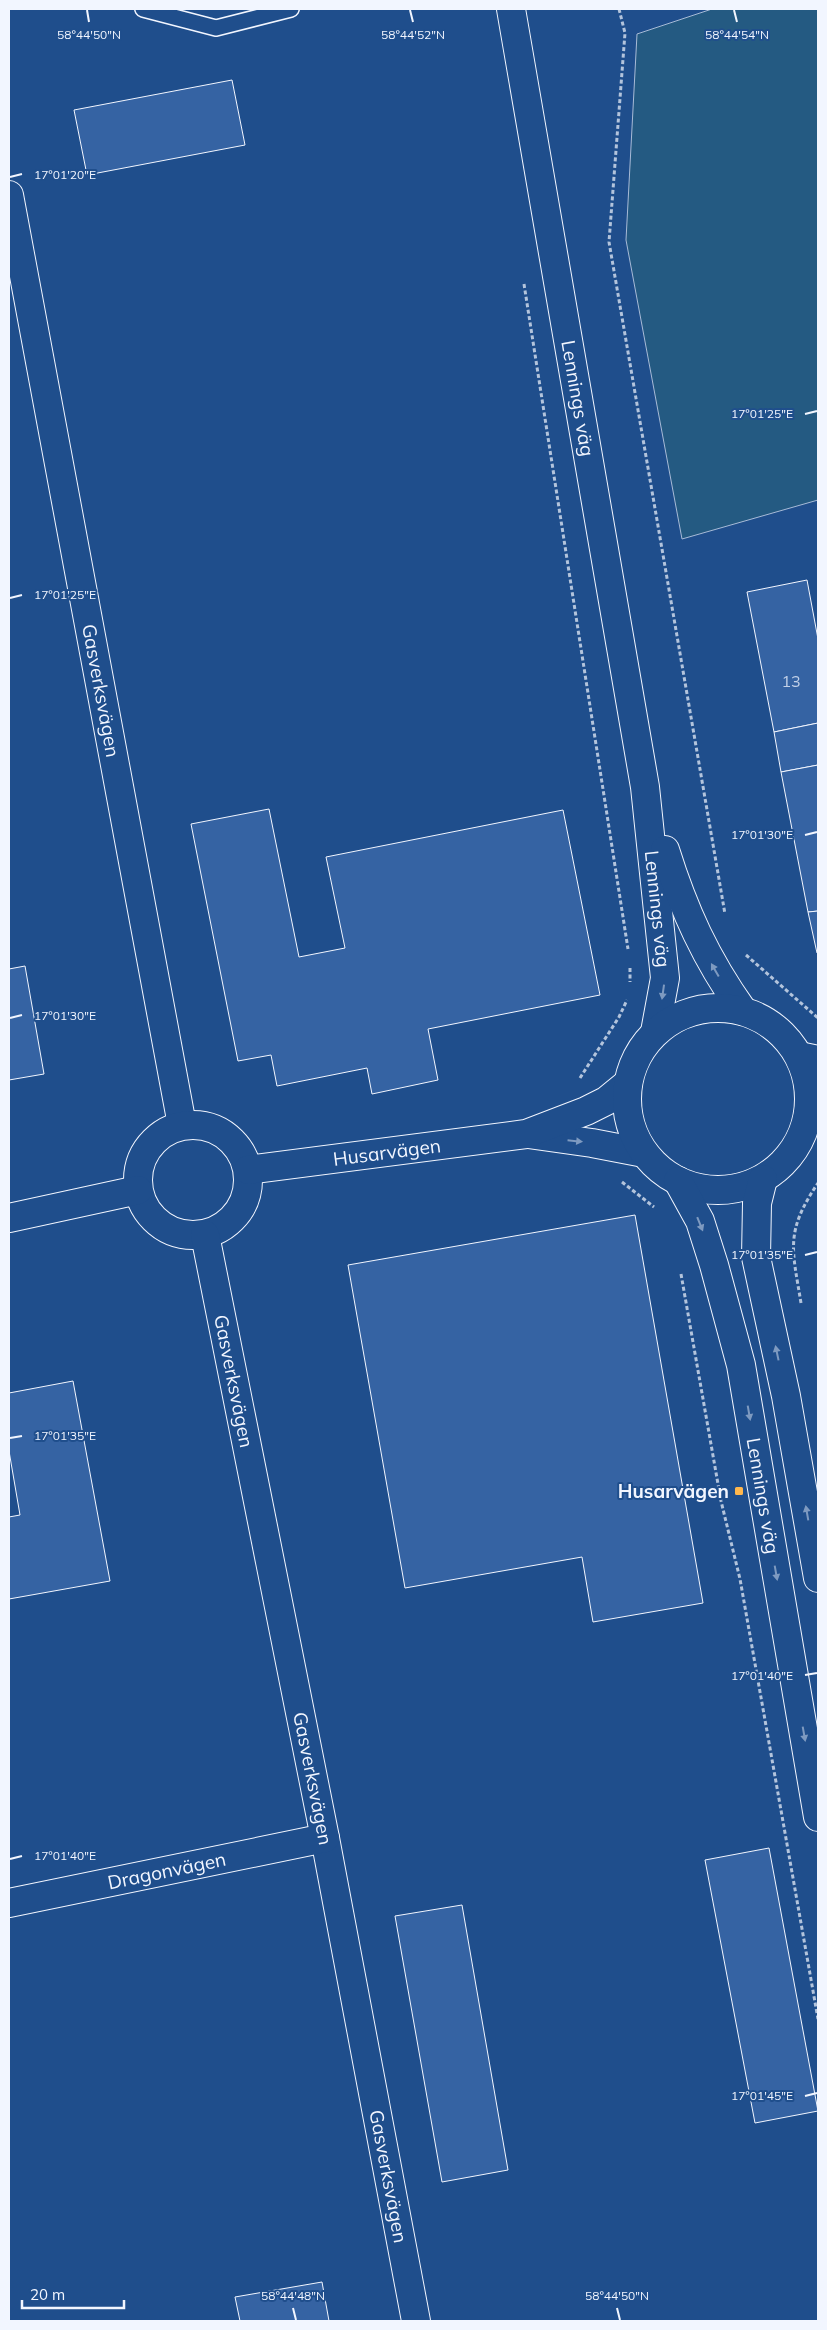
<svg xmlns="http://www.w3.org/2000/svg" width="827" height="2330" viewBox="0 0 827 2330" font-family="Mulish,sans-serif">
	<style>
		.green { fill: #245a82; stroke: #a8bbd7 }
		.building { fill: #3563a3; stroke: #f2f6ff }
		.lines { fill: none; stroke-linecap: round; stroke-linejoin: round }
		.lane-casing { stroke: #f2f6ff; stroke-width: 18 }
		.street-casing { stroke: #f2f6ff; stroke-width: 30 }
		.secondary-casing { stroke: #f2f6ff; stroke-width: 30 }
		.path { stroke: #b3c4dc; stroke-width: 3; stroke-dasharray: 4 2.5; stroke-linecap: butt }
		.lane { stroke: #1f4e8c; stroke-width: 15 }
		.street { stroke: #1f4e8c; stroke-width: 28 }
		.secondary { stroke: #1f4e8c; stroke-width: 28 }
		.oneway { fill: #7e9ac0 }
		.ticks { fill: none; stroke: #f2f6ff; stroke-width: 2 }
		.poi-dot { fill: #ffb74d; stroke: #1f4e8c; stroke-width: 2 }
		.labels { text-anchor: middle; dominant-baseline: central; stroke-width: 4; stroke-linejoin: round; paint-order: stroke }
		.number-label { font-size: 16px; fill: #c3d1e8 }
		.street-label { font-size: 19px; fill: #f2f6ff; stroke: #1f4e8c }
		.poi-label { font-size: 19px; font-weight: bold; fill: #f2f6ff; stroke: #1f4e8c; text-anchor: end }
		.ticks-label { font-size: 12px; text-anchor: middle; fill: #f2f6ff; stroke: #1f4e8c; stroke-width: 4; stroke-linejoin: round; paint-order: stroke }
	</style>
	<rect width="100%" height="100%" fill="#1f4e8c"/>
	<path class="green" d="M712,9H818V500L682,539L626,240L637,34Z"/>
	<g class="building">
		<path d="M232,80L245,145L87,175L74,110Z"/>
		<path d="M807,580L818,639V723L774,732L747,592Z"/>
		<path d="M818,723V765L781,772L774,732Z"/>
		<path d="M818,765V911L808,912L781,772Z"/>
		<path d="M269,809L299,957L345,948L326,857L563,810L600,995L428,1029L438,1080L372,1094L367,1068L277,1086L271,1055L238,1061L191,824Z"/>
		<path d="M818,911V952L817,953L808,912Z"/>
		<path d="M25,966L44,1074L9,1080V969Z"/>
		<path d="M635,1215L703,1603L593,1622L582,1557L405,1588L348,1265Z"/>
		<path d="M73,1381L110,1581L9,1599V1517L20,1515L9,1451V1393Z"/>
		<path d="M769,1848L818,2111L755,2123L705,1860Z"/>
		<path d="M462,1905L508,2170L442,2182L395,1916Z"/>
		<path d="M322,2282L329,2321H240L235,2297Z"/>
	</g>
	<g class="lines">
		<g class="lane-casing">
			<path id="lane" d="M143,9L216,28L291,9"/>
		</g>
		<g class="street-casing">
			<g id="street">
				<path id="s1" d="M9,195L182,1125"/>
				<path d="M799,1056L818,1060"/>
				<path d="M808,1116L818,1110"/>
				<circle cx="193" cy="1180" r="55"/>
				<path d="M528,1134L592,1143L644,1153"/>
				<path id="s2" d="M248,1170L526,1134L586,1111L606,1101L628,1083"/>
				<path d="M9,1218L138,1190"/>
				<path id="s3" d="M205,1235L325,1838L416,2321"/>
				<path id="s4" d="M9,1903L325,1838"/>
			</g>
		</g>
		<g class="secondary-casing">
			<g id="secondary">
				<path id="s5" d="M511,9L645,787L665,978L655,1032"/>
				<path d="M665,850C684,911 706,959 743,1011"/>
				<circle cx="718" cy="1099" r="91"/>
				<path d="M763,1179L757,1203L756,1257L786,1396L818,1578"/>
				<path id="s6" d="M678,1181L700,1221L714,1265L741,1365L818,1817"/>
			</g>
		</g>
		<g class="path">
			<path d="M619,9L625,33L609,242L725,914"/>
			<path d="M524,284L628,949"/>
			<path d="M746,955L818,1018"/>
			<path d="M630,968V982"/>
			<path d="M580,1078L619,1017L627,1000"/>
			<path d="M622,1182L654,1207"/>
			<path d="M681,1274L721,1501L740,1579L818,2019"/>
			<path d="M801,1303C792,1248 785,1232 818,1183"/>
		</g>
		<use href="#lane" class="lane"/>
		<use href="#street" class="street"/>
		<use href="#secondary" class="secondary"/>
	</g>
	<defs><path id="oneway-solid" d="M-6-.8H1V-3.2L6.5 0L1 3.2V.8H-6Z" transform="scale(1.25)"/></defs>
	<g class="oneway">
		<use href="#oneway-solid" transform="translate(715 970) rotate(-120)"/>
		<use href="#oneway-solid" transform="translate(663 992) rotate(98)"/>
		<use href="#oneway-solid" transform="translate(575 1141) rotate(6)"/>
		<use href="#oneway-solid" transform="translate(700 1224) rotate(68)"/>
		<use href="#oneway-solid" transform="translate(777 1353) rotate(-102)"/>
		<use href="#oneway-solid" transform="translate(749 1413) rotate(80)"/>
		<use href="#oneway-solid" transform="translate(807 1513) rotate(-100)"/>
		<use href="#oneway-solid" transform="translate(776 1573) rotate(80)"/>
		<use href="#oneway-solid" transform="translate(804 1734) rotate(80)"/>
	</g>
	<path class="ticks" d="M87,10L89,22M410,10L413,22M734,10L737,22M10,177L22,174M805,414L817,411M10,598L22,595M805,835L817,832M10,1018L22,1015M805,1255L817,1252M10,1438L22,1436M805,1675L817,1673M10,1859L22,1856M805,2096L817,2093M293,2308L296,2320M617,2308L620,2320"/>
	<rect class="poi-dot" x="734" y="1486" width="10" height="10" rx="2.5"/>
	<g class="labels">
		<g class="number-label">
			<text x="791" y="681">13</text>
		</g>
		<g class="street-label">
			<text stroke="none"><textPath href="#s5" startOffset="395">Lennings väg</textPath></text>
			<text stroke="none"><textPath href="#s1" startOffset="504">Gasverksvägen</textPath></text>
			<text stroke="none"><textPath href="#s5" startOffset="912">Lennings väg</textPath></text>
			<text stroke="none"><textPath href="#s2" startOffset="140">Husarvägen</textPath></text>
			<text stroke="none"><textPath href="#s3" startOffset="149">Gasverksvägen</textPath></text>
			<text stroke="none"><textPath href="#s6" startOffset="328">Lennings väg</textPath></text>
			<text stroke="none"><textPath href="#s3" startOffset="554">Gasverksvägen</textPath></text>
			<text stroke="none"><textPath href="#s4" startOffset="161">Dragonvägen</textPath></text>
			<text stroke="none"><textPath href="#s3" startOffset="959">Gasverksvägen</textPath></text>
		</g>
		<g class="poi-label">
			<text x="729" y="1491">Husarvägen</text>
		</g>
	</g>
	<g class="ticks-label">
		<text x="89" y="39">58°44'50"N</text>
		<text x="413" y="39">58°44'52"N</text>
		<text x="737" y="39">58°44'54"N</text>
		<text x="65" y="179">17°01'20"E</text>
		<text x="762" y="418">17°01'25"E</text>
		<text x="65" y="599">17°01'25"E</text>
		<text x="762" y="839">17°01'30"E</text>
		<text x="65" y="1020">17°01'30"E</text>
		<text x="762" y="1259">17°01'35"E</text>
		<text x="65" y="1440">17°01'35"E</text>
		<text x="762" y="1680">17°01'40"E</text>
		<text x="65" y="1860">17°01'40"E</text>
		<text x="762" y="2100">17°01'45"E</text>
		<text x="293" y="2300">58°44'48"N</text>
		<text x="617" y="2300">58°44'50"N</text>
	</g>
	<rect width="827" height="2330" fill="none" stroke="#f2f6ff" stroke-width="20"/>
	<path d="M22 2300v8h102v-8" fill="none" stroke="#f2f6ff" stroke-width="2.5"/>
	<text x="30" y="2300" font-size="15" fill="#f2f6ff" stroke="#1f4e8c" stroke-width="4" paint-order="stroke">20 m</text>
</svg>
